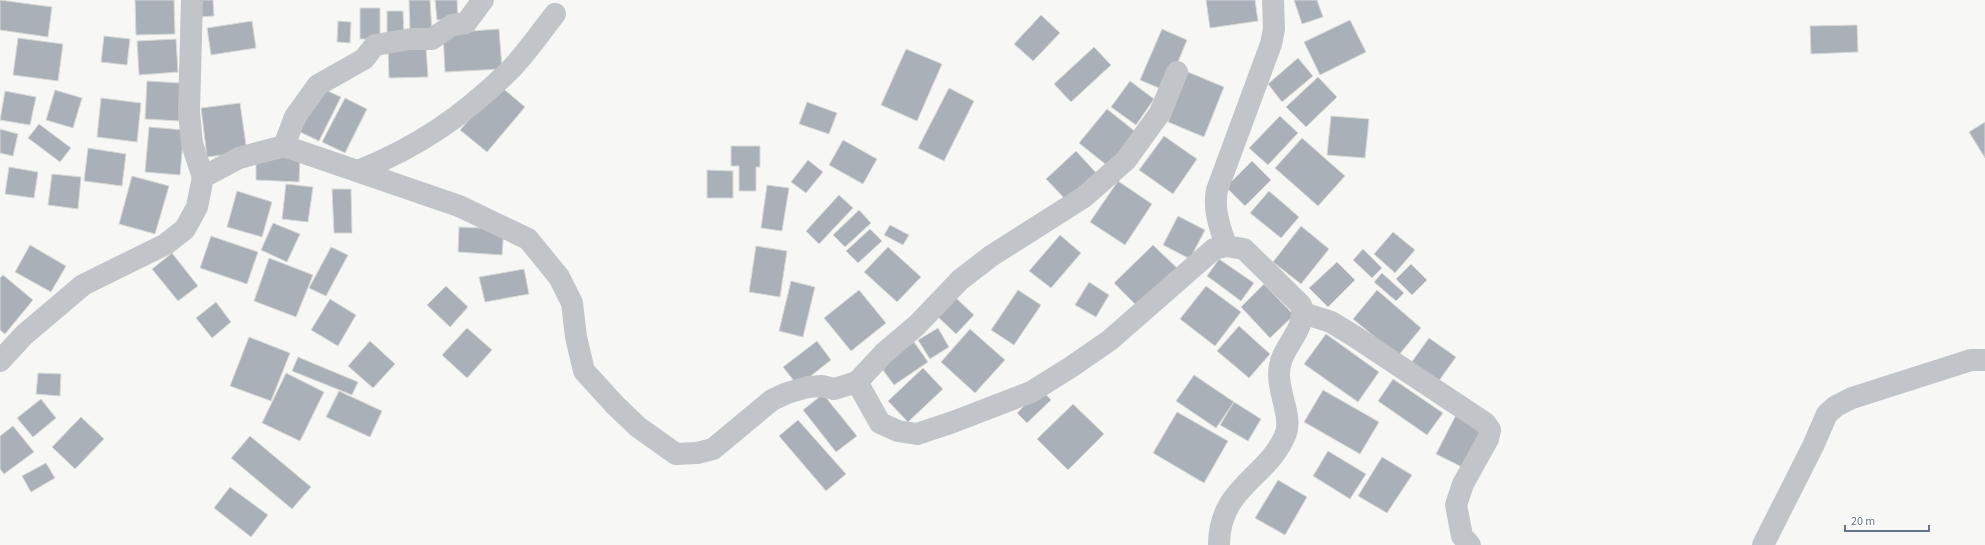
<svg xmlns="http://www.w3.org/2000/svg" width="1985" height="545" viewBox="0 0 1985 545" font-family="'Source Sans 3',sans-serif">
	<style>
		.building { fill: #aab0b7; stroke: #d9d9d7 }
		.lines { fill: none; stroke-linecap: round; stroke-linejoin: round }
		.minor { stroke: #c1c4c8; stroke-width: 22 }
	</style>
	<rect width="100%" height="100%" fill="#f7f8f5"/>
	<g class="building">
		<path d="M0,0L52,7L48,37L0,30Z"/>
		<path d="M135,0H174L175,34L136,35Z"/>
		<path d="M197,0H213L214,16L197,17Z"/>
		<path d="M409,0H430L432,32L410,33Z"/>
		<path d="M435,0H457L458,19L437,20Z"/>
		<path d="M1206,0H1255L1258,21L1210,28Z"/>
		<path d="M1294,0H1317L1323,17L1302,24Z"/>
		<rect x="360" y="8" width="20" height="31"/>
		<path d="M387,11H403L404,38H387Z"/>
		<path d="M1041,15L1060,33L1033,61L1014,44Z"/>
		<path d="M1350,20L1366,52L1320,75L1304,42Z"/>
		<path d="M252,21L256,48L211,55L207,28Z"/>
		<path d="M338,21L351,22L350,43L337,42Z"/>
		<path d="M1857,25L1858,52L1811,54L1810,26Z"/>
		<path d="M499,29L502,69L445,72L443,33Z"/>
		<path d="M1162,29L1187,40L1166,91L1140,80Z"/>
		<path d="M104,36L130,39L127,65L101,62Z"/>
		<path d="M18,38L63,44L58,81L13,75Z"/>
		<path d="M176,39L178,72L139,75L137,41Z"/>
		<path d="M426,46L428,77L389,78L388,47Z"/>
		<path d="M1094,47L1111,65L1071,102L1054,84Z"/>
		<path d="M906,49L942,64L917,121L881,105Z"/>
		<path d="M1298,58L1313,76L1282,102L1268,84Z"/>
		<path d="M1188,72L1224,87L1204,137L1168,122Z"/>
		<path d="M1318,77L1337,97L1306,127L1286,107Z"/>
		<path d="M147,81L181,83L179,121L145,119Z"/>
		<path d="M1130,81L1154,99L1136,125L1111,107Z"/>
		<path d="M499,85L525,107L487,152L460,130Z"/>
		<path d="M321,88L341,97L319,141L300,132Z"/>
		<path d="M949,88L974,101L944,161L918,148Z"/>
		<path d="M55,90L82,98L73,128L46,120Z"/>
		<path d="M5,91L36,97L30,125L0,120Z"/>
		<path d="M101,98L141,103L137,142L97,137Z"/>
		<path d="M345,98L367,109L345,153L322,142Z"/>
		<path d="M807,102L837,113L829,134L799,124Z"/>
		<path d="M240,103L247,152L207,157L201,108Z"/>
		<path d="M1107,109L1137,133L1109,167L1079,143Z"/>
		<path d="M1280,116L1298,133L1268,165L1249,148Z"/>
		<path d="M1331,116L1369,119L1365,158L1327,155Z"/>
		<path d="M1985,122V158L1969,132Z"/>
		<path d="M39,124L71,148L60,162L28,138Z"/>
		<path d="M149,127L184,130L180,175L145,172Z"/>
		<path d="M0,129L18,134L13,156L0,153Z"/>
		<path d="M1164,136L1197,159L1173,194L1139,170Z"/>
		<path d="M1302,138L1345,176L1318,206L1275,168Z"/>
		<path d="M843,140L877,159L863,184L829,165Z"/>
		<path d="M731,146H760V167H756V191H739V166H731Z"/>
		<path d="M88,148L126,154L122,186L84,181Z"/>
		<path d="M1076,151L1099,176L1070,204L1046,179Z"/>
		<path d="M256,154L300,156L299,182L256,180Z"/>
		<path d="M808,160L823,172L806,193L791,182Z"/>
		<path d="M1252,161L1271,180L1245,206L1226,187Z"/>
		<path d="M9,167L38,172L34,198L5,194Z"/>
		<path d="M707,170L733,171V198H707Z"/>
		<path d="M52,174L81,177L78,209L48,205Z"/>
		<path d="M132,176L169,186L155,234L119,224Z"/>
		<path d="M1118,181L1152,204L1125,245L1090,222Z"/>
		<path d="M286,184L313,187L308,222L282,219Z"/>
		<path d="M767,185L789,188L782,231L761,228Z"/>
		<path d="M332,189H351L352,233H334Z"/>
		<path d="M237,191L272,202L262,237L227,227Z"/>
		<path d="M1269,191L1299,217L1281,238L1250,213Z"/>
		<path d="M839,195L853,208L819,244L806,231Z"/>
		<path d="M859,210L871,223L845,247L833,235Z"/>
		<path d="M1178,216L1205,230L1190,259L1163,245Z"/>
		<path d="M273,223L300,234L287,262L261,250Z"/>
		<path d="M890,225L909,235L903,245L884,235Z"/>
		<path d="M1301,226L1329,249L1301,284L1273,262Z"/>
		<path d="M459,227L504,229L502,255L458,252Z"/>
		<path d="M870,229L882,241L858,263L846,251Z"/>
		<path d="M1393,232L1415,250L1395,273L1374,254Z"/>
		<path d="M1060,235L1081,253L1051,288L1029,271Z"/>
		<path d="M211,236L258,252L247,284L200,268Z"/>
		<path d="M30,245L66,266L51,292L15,272Z"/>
		<path d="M1153,245L1178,269L1139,308L1114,283Z"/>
		<path d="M756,246L787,251L780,297L749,292Z"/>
		<path d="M331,247L348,255L326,296L309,288Z"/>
		<path d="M888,247L921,277L897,302L864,272Z"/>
		<path d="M1363,249L1382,268L1372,278L1353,260Z"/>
		<path d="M172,253L198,286L178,301L152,269Z"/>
		<path d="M269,258L313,275L296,317L254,301Z"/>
		<path d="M1219,259L1254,283L1241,301L1207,276Z"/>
		<path d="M1337,262L1355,280L1328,307L1309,288Z"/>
		<path d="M1411,264L1427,280L1412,295L1396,279Z"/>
		<path d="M524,269L529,294L485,302L479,277Z"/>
		<path d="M1382,273L1404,293L1396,301L1374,282Z"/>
		<path d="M3,275L33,300L5,334L0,330V278Z"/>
		<path d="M791,281L815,287L803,337L779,331Z"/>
		<path d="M1089,282L1109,295L1096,317L1075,305Z"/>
		<path d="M1264,284L1294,315L1270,338L1241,307Z"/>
		<path d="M446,286L468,307L450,327L427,305Z"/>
		<path d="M1206,286L1241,312L1215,346L1180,319Z"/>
		<path d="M859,290L886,323L851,351L824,318Z"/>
		<path d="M1018,290L1041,305L1014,345L991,330Z"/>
		<path d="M1377,290L1421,328L1398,356L1353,319Z"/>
		<path d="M955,297L974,315L956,334L937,316Z"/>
		<path d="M330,299L356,315L338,346L311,330Z"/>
		<path d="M216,302L231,322L212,338L196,318Z"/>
		<path d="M1239,326L1270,354L1249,378L1217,351Z"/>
		<path d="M467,328L492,350L467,378L442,355Z"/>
		<path d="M938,328L949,347L930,359L918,340Z"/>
		<path d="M970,329L1005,360L975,393L941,362Z"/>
		<path d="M1326,334L1379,372L1358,402L1304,364Z"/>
		<path d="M249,337L290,353L271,401L230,386Z"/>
		<path d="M1429,338L1456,357L1438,382L1411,363Z"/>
		<path d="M370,341L395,364L373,388L348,366Z"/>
		<path d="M817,341L831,360L798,386L783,367Z"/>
		<path d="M914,342L928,362L894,385L880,366Z"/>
		<path d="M298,357L358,382L352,395L292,371Z"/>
		<path d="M923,368L943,389L908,422L888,401Z"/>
		<path d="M38,373L61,374L60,396L36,394Z"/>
		<path d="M286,373L324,392L300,441L262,423Z"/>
		<path d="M1194,375L1234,402L1216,428L1176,401Z"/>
		<path d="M1393,379L1443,413L1427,435L1378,401Z"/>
		<path d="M1041,389L1051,400L1027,423L1017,413Z"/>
		<path d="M1323,390L1379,422L1360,454L1304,422Z"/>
		<path d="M339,391L382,411L370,437L326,417Z"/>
		<path d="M823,394L857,436L836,452L803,410Z"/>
		<path d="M41,399L56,418L33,437L17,418Z"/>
		<path d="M1234,402L1261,419L1248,441L1220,425Z"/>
		<path d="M1073,404L1104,434L1068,470L1037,439Z"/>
		<path d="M1177,412L1228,441L1204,483L1153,453Z"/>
		<path d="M1456,415L1482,428L1462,467L1436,454Z"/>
		<path d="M81,417L104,439L75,469L52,447Z"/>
		<path d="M798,420L846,474L826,491L779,436Z"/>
		<path d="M13,426L34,452L4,474L0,469V436Z"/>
		<path d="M250,436L311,487L292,509L231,458Z"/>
		<path d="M1328,451L1366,474L1350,499L1313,476Z"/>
		<path d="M1382,457L1412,475L1387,513L1358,496Z"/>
		<path d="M46,463L55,478L31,492L22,476Z"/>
		<path d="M1278,480L1307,497L1285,535L1255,518Z"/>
		<path d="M230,487L268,515L251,537L214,508Z"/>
	</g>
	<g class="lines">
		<g class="minor">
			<path d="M192,0L189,112L192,144L203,177"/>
			<path d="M284,146L295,117L318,85L364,59L375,45L411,39H432L452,25L466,23L483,0"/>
			<path d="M358,171C418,147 463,116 509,71C526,54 540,33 555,14"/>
			<path d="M1226,246C1220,227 1213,210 1217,190L1271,44L1274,29L1273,0"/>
			<path d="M1303,313L1331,322L1354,336L1485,423L1490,430L1488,439L1463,484L1456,505L1462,536L1470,545"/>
			<path d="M0,361L24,335L83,285L166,244L185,229L197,207L203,177L239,158L284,146L459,206L528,239L559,277L572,303L576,337L584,371L615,405L638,427L676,454L697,453L713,449L772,400L787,393L808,387L822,386L834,389L857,382L880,423L898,431L917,434L953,422L1031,392L1071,367L1110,340L1214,249L1226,246L1244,249L1301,305C1306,329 1288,340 1281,361C1273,386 1293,414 1286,433C1269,478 1219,486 1219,545"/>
			<path d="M857,382L884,353L917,325L960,280L991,256L1084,197L1126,160L1160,113L1177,72"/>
			<path d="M1763,545L1813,446L1827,414L1836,406L1852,398L1971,360H1985"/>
		</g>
	</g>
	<path d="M1845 525v6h84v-6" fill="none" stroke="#687685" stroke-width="2"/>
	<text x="1851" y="525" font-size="12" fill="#687685" stroke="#ffffff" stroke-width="3" paint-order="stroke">20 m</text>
</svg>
